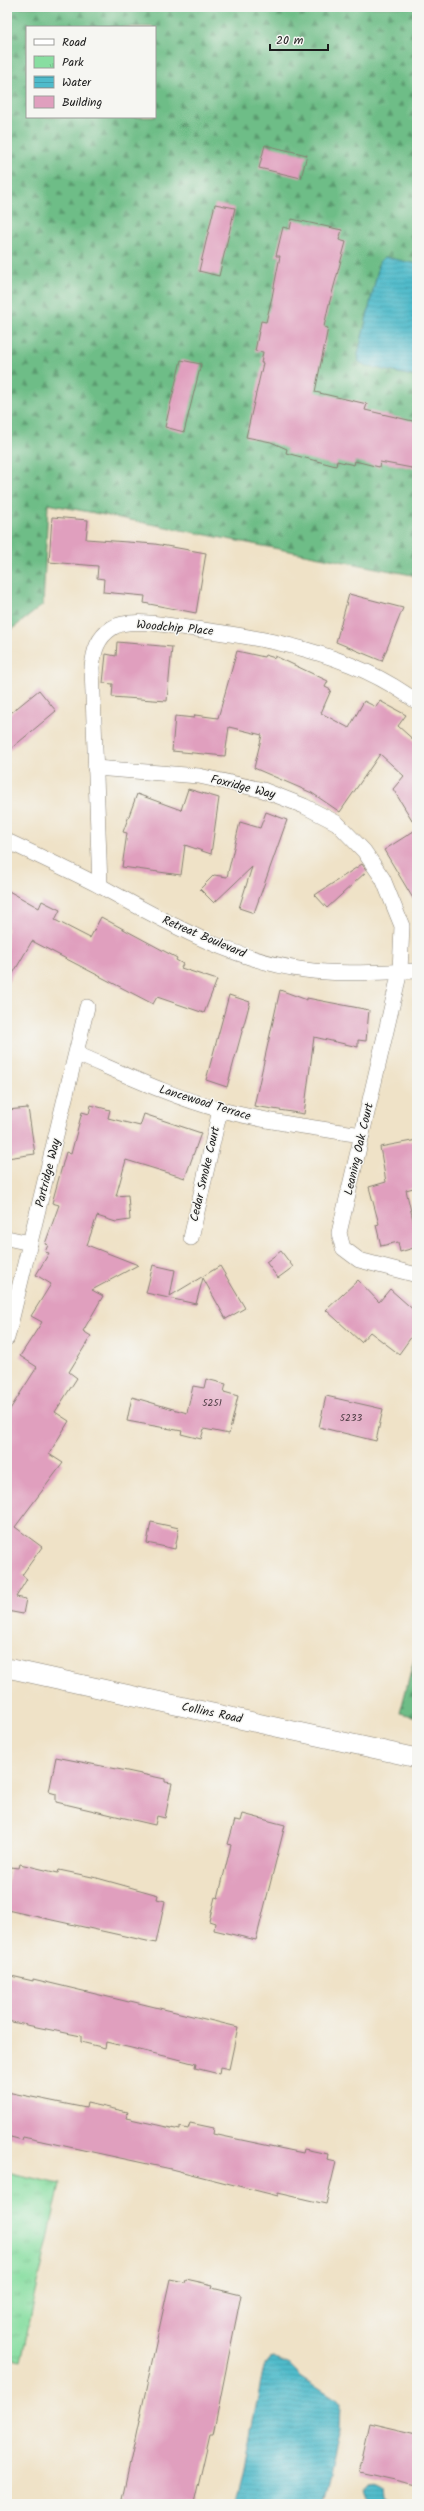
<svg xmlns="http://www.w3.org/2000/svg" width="424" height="2511" viewBox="0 0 424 2511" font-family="Kalam,sans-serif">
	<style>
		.forest { fill: url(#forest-firs); stroke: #456c52; fill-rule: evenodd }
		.park { fill: url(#park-tufts); stroke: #527d5e }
		.water { fill: url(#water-rules); stroke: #366c74 }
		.building { fill: #e09fbe }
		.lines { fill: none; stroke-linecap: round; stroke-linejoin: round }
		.minor-casing { stroke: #867f72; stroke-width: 16 }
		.tertiary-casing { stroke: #867f72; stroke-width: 20 }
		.minor { stroke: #fff; stroke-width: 15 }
		.tertiary { stroke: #fff; stroke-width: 19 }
		.labels { text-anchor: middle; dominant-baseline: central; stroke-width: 3; stroke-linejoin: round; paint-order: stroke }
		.number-label { font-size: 10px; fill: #4d3d44 }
		.street-label { font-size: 12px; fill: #1c1c1c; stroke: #f6f6f2 }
	</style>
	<defs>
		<pattern id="forest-firs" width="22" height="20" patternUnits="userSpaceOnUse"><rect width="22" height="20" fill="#6ebd87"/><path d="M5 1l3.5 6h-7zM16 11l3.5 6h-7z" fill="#5a996e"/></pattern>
		<pattern id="park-tufts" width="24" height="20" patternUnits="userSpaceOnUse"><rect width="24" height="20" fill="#88dea1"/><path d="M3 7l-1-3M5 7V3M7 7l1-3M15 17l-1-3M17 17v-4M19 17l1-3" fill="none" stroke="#75be8a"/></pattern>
		<pattern id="water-rules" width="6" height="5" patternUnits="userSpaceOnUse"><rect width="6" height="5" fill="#4fbbcb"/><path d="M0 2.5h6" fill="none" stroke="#44a0ae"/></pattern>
	</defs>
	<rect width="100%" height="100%" fill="#f6f6f2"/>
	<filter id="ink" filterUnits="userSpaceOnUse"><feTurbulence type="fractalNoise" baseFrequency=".025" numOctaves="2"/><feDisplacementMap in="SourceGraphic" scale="8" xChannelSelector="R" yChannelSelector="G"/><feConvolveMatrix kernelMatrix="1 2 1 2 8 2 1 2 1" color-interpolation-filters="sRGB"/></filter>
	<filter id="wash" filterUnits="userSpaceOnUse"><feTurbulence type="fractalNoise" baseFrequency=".012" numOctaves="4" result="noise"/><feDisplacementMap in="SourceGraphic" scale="16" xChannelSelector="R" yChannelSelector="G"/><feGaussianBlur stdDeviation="0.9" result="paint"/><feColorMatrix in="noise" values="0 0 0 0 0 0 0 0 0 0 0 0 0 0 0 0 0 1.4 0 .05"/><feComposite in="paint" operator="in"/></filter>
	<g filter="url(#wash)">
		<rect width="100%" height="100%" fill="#efe2c7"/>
		<g class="forest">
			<path d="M7,7H417V576L48,504L43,605L7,633ZM27,27H155V117H27Z"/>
			<path d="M417,1648V1717L400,1713Z"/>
		</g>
		<path class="park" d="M7,2172L60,2184L21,2361L7,2358Z"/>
		<g class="water">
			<path d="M385,257L417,264V377L366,366L359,362L358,354L380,261Z"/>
			<path d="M274,2358L290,2365L302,2377L341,2402L340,2431L323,2504H236L264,2367L270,2359Z"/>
			<path d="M375,2481L383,2485L384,2495L389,2504H370L364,2488L369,2482Z"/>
		</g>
		<g id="blocks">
			<g class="building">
				<path d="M265,145L307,155L301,178L259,168Z"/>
				<path d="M215,204L235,208L219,276L199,271Z"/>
				<path d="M292,219L342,230L339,240L346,242L328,308L324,327L328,328L315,392L367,404L365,410L417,422V469L380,462L379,467L355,461L354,465L337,461L336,466L286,453L287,449L271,442L246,437L263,363H261L263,352L255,351L261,321L266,322L272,297L280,256H276L283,227L290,229Z"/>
				<path d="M181,360L201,364L184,432L165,427Z"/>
				<path d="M52,517L88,520L86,539L155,544L206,553L196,613L144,603L145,596L103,592L104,579L97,578L98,566L49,562Z"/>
				<path d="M349,594L403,608L382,661L336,642Z"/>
				<path d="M117,642L172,647L167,701L112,697L113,684L103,683L106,654L116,656Z"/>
				<path d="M237,651L264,657L265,655L275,658V656L328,681L325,687L331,690L321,713L349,728L364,701L376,707L380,701L406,715L398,726L417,743V828L393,789L404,776L380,754L340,812L312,793L254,768L262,735L229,727L225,756L172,751L175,716L194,718L195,715L218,718Z"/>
				<path d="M39,690L56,711L7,752V716Z"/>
				<path d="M188,789L219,798L211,854L185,845L181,875L122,867L127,833L123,832L137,794L181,810Z"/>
				<path d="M266,812L287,820L254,913L239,908L252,867L214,903L200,889L214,875L227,877L240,822L260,828Z"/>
				<path d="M417,829V905L384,850Z"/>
				<path d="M362,864L367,871L327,908L315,895Z"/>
				<path d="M7,890L39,908L42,901L60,910L55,920L90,938L101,917L177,958L176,960L183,964L181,968L217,980L204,1013L157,997L153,1004L32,941L7,984Z"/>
				<path d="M280,990L307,1000V998L369,1010L366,1041L358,1040V1047L314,1037L304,1114L254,1106Z"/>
				<path d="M229,995L250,1002L227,1087L206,1080Z"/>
				<path d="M91,1105L110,1110L108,1118L140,1126L144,1114L201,1133L185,1178L126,1160L116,1196L128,1195L130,1220L116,1222L97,1216L87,1245L138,1265L92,1290L103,1296L83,1331L91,1336L69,1372L77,1378L55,1412L69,1421L49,1454L63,1463L15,1527L42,1547L22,1575L27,1579L16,1597L26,1599L23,1614L7,1611V1414L37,1367L20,1356L42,1322L31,1316L51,1284L36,1275L49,1253L45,1252L48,1245L45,1244L59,1205L52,1203L66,1152L71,1154L82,1112L89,1114Z"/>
				<path d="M28,1108L35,1154L7,1158V1110Z"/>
				<path d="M417,1140V1187L406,1190L417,1237V1247L400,1252L398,1242L381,1246L376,1225L379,1224L369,1187L386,1182L380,1147Z"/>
				<path d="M281,1251L293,1267L278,1278L266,1262Z"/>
				<path d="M153,1265L175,1270L170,1296L220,1266L245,1308L226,1319L203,1278L196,1304L146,1293Z"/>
				<path d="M358,1280L379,1302L390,1289L417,1313V1329L399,1354L370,1332L361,1342L326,1310Z"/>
				<path d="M206,1379L226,1384L224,1392L238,1396L229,1434L204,1429L201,1439L181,1434L182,1431L127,1421L132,1397L187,1413L193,1386L204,1388Z"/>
				<path d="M326,1396L383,1409L376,1441L319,1427Z"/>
				<path d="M151,1522L179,1528L175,1549L147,1543Z"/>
				<path d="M56,1757L127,1771L165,1779V1782L172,1783L165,1818L157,1816L155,1825L56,1802V1794L49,1792Z"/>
				<path d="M243,1814L285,1825L256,1940L214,1930L215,1923L209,1921L215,1897L218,1898L231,1845L228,1844L235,1820L241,1821Z"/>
				<path d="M20,1864L58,1873L59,1870L97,1878L158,1895L157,1899L165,1901L156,1943L7,1910V1884L11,1867L19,1868Z"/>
				<path d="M7,1975L33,1981V1979L129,2002L130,2001L238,2027L229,2069L220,2067L219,2074L195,2068L196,2064L169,2057L106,2042L105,2048L81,2042V2036L7,2021Z"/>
				<path d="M7,2092L86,2108L87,2103L128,2112L126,2118L180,2130V2127L188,2129L190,2123L214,2128L213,2134L303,2153L304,2149L328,2154L327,2160L336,2162L326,2204L278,2193V2196L171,2169L23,2137L22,2140L7,2136Z"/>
				<path d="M170,2279L185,2282L186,2279L213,2285L212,2288L241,2295L216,2420L213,2434H210L194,2504H121Z"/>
				<path d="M370,2423L417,2434V2485L359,2472Z"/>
			</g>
		</g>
	</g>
	<g filter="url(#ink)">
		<use href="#blocks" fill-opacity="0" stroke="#867f72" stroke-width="1"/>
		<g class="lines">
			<g class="minor-casing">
				<g id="minor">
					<path d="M95,768L199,776L263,790L304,806L337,823L364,851L383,879L402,926L400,971L339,1233L343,1248L359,1260L417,1275"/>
					<path d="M7,841C39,856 71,871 102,887C166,922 231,960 305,970C342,975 380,972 417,971"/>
					<path d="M100,886L92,667C94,651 97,638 112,628C127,618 163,624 180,627C262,637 350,651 417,702"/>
					<path d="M77,1054C124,1074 172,1097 221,1110C268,1122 315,1128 362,1135"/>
					<path d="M7,1238L30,1243"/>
					<path d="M191,1238L220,1110"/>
					<path d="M7,1338L87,1007"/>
				</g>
			</g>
			<g class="tertiary-casing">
				<path id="tertiary" d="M7,1668L417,1758"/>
			</g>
			<use href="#minor" class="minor"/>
			<use href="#tertiary" class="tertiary"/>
		</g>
	</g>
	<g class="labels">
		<g class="number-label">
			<text x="212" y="1403">5251</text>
			<text x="351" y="1418">5233</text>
		</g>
		<g class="street-label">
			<text transform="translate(175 628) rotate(5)">Woodchip Place</text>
			<text transform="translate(243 787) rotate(14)">Foxridge Way</text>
			<text transform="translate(204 937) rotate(23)">Retreat Boulevard</text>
			<text transform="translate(205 1103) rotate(17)">Lancewood Terrace</text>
			<text transform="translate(359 1149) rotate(-77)">Leaning Oak Court</text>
			<text transform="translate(48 1173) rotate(-76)">Partridge Way</text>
			<text transform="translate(205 1174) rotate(-77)">Cedar Smoke Court</text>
			<text transform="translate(212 1713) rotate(12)">Collins Road</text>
		</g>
	</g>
	<rect width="424" height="2511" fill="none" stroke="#f6f6f2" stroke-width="24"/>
	<rect x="26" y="26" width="130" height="92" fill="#f6f6f2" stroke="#9f9f9c"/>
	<rect x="34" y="39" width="20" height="6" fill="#ffffff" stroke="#9f9f9c"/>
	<text x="62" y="46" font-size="12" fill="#1c1c1c">Road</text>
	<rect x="34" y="56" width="20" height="12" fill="url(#park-tufts)" stroke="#9f9f9c"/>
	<text x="62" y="66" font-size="12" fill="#1c1c1c">Park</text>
	<rect x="34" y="76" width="20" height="12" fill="url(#water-rules)" stroke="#9f9f9c"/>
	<text x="62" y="86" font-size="12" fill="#1c1c1c">Water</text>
	<rect x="34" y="96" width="20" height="12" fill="#e09fbe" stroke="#9f9f9c"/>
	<text x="62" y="106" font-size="12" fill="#1c1c1c">Building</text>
	<path d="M270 44v6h58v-6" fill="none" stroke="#1c1c1c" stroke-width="2"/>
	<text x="276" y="44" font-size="12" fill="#1c1c1c" stroke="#f6f6f2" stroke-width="3" paint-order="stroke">20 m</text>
</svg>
